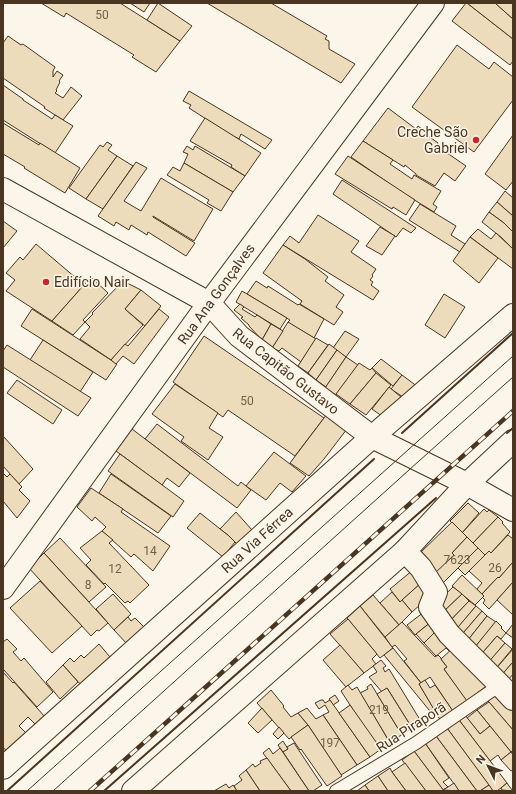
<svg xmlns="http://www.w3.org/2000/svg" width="516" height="794" viewBox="0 0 516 794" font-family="Roboto,sans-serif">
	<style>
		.building { fill: #ecdcbc; stroke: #4a3520 }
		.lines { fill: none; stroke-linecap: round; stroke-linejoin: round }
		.lane-casing { stroke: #4a3520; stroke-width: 14 }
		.street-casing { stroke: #4a3520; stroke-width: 24 }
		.lane { stroke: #fbf6e9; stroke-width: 12 }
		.street { stroke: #fbf6e9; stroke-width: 22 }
		.tram { stroke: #4a3520; stroke-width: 1 }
		.rail-casing { stroke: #4a3520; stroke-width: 4.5 }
		.rail { stroke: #fbf6e9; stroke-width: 3; stroke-dasharray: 9; stroke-linecap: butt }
		.wall { stroke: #4a3520; stroke-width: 2 }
		.poi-dot { fill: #c62828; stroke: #fbf6e9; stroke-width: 1.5 }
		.labels { text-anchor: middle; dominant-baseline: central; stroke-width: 3; stroke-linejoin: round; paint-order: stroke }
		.number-label { font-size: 12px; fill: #725f47 }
		.poi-label { font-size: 14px; fill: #4a3520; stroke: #fbf6e9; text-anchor: end }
		.street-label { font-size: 14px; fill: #4a3520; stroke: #fbf6e9 }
	</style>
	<rect width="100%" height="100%" fill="#fbf6e9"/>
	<g class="building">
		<path d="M41,3H120L180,41L156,72L132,57L134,55L66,13L64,17Z"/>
		<path d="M130,3H150L144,12Z"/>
		<path d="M158,3L192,26L180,41L147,20Z"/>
		<path d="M207,3H271L327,36L325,39L329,41V49L355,64L341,83Z"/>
		<path d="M466,3H467L513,39V61L510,65L452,21Z"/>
		<path d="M467,3H495L513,19V39Z"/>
		<path d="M495,3H513V19Z"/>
		<path d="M8,36L21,45L23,44L55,67L53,71V77L57,71L63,75L59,81L60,82L56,90L57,91L55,93L63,98L71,87L82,96L63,120L44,108L45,107L3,78V43Z"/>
		<path d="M457,45L489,69L494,62L513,77V100L474,152L412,107Z"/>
		<path d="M3,85L23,99V100L52,119L55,115L73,126L55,153L3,120Z"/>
		<path d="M189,91L240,121L272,140L265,149L241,134L239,139L231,135L189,108L191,105L183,101Z"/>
		<path d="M388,108L416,129L418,126L428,134L427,135L438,143L437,146L466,166L455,181L444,173L435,186L416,175V174L405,165L404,167L363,141Z"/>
		<path d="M205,118L261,153L245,176L231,167L232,165L190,141Z"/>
		<path d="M3,123L39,145L40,143L80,168L65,193L24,168L25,167L3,154Z"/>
		<path d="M513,135V181L506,190L485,174Z"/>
		<path d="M363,141L393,160L390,164L412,179L414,175L441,191L433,204L437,207L434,212L403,193L351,157Z"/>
		<path d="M107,142L112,145L108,150L117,156L86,199L69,188L100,145L103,147Z"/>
		<path d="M187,146L193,150L195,146L245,176L233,192L184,163L188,154L183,152Z"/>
		<path d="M117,156L133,166L103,209L86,199Z"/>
		<path d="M348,156L415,200L406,215L393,207L392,209L335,174Z"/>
		<path d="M136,162L147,168L124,201L141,211L161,178L213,209L194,241L153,216V217L195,243L186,256L148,232L147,235L131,225L129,230L116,222L114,226L98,216Z"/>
		<path d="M184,163L233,192L221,211L207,203L209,200L167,175L173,167L180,171Z"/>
		<path d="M342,180L416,228L411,233L403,228L396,237L333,194Z"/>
		<path d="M505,191L513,198V216L497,202Z"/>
		<path d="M497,202L513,216V232L504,223L489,212Z"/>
		<path d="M420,204L456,226L451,235L465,244L460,252L409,220Z"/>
		<path d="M489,212L504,223L513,232V246L512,248L502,238L482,222Z"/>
		<path d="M318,215L359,241L351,252L376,269L372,275L373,276L370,280L373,282L371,285L379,291L373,300L283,245L290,236L299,243Z"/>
		<path d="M3,221L17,231L3,248Z"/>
		<path d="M380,227L395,236L382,255L366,246Z"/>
		<path d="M478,229L491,239L496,233L513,249V269L470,237Z"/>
		<path d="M470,237L498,258L479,283L453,261Z"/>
		<path d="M36,244L76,278L75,279L83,286L52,321L6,291L15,280L6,273L20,257L23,260Z"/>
		<path d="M283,245L305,259L328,277L325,281L344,295L336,307L343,312L334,325L300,304L302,301L263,273Z"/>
		<path d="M91,277L108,293L83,320L85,322L73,335L52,321Z"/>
		<path d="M123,281L141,290L125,309L143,325L111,360L80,339L90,327L85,322L93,314L92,313Z"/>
		<path d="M256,281L267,288L268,286L298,305L299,304L324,319L314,338L289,323L288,322L290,320L247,294Z"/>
		<path d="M141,290L161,306L145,326L125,309Z"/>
		<path d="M242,291L287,318L280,329L236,302Z"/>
		<path d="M444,294L465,307L445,338L425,325Z"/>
		<path d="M240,304L244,307L242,309L255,317L257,315L271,324L262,340L249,326V325L241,318L243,317L234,310Z"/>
		<path d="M32,309L117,364L106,380L21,326Z"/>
		<path d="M159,309L169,317L134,364L123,356L116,364L111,360L125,344L128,346Z"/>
		<path d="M288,322L316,339L301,362L282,348L279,351L272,348Z"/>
		<path d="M271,324L283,331L272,348L262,340Z"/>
		<path d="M345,331L359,339L346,357L333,348Z"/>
		<path d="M204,336L324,418L295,456L228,410L223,417L173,382Z"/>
		<path d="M316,338L328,345L308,373L298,366Z"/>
		<path d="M43,340L93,372L80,392L30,360Z"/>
		<path d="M329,344L337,350L316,380L308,373Z"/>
		<path d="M7,345L91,398L78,416L3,367V351Z"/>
		<path d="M337,350L346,357L326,387L316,380Z"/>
		<path d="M346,357L358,365L336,395L325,388Z"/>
		<path d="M381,359L402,375L393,386L372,368Z"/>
		<path d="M359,363L370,370L372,368L376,373L350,404L336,394Z"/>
		<path d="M376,373L391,385L366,415L350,404Z"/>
		<path d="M402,375L418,387L403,397L391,389Z"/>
		<path d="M17,380L62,410L53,424L7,393Z"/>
		<path d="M175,384L218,413L209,428L223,437L208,460L181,441L184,437L152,414Z"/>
		<path d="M389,387L401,397L386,419L372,409Z"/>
		<path d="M327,414L347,429L324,459L309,476L290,463Z"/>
		<path d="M157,424L238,486L241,482L251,490L237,508L145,439Z"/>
		<path d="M132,429L190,473L179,487L167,478L162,485L116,451Z"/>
		<path d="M3,436L33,469L19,484L3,466Z"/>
		<path d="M274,452L306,476L292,492L280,483L266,500L246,486Z"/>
		<path d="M120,454L184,501L173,517L108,471Z"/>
		<path d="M3,473L7,477L10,474L22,487L19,490L30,501L17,518L3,501Z"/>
		<path d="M111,474L171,516L158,533L99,493Z"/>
		<path d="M91,488L123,509L121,512L170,546L153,571L134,554L131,557L102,531L106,527L95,517L92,521L77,507Z"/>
		<path d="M468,503L479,513L462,533L450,521Z"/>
		<path d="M484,509L487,512L489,510L498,517L473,543L462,533Z"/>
		<path d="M236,512L252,530L241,548L229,536L220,529Z"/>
		<path d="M200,513L229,536L235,542L223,557L187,528Z"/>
		<path d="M498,517L503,522L502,523L510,532L491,553L489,551L485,555L473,543Z"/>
		<path d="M452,522L467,537L452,553L454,555L436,573L419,554Z"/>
		<path d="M102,531L113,540L109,543L149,585L130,603L128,601L125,603L105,583L104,584L86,565L91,560L80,548Z"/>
		<path d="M508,535L513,539V562L499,578L498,577L482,594L477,589L482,583L469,571L489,551L491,553Z"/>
		<path d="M467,537L478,548L443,583L434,574L454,555L452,553Z"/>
		<path d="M60,538L106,587L89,602L44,553Z"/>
		<path d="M478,548L485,555L465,575L458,568Z"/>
		<path d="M44,553L108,623L99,631L97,630L91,636L29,568Z"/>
		<path d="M513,562V582L489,609L483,603L485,600L482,597L484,596L482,594L498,577L499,578Z"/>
		<path d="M413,570L421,583L400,602L390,589Z"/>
		<path d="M462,575L484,596L475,605L452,586Z"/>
		<path d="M40,581L82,626L52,653L10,608Z"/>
		<path d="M513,582V615L497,600Z"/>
		<path d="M421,583L431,595L412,612L402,600Z"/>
		<path d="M453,587L462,594L440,615L432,607Z"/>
		<path d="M392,592L400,602L402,600L412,612L399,625L380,603Z"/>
		<path d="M113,594L131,614L114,630L96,609Z"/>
		<path d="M462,594L469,601L448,623L440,615Z"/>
		<path d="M373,595L399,625L385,637L360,606Z"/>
		<path d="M469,601L476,606L455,631L448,623Z"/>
		<path d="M360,606L393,648L380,658L347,618Z"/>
		<path d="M476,606L482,611L458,639L453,633Z"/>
		<path d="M482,611L487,616L464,645L458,639Z"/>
		<path d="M424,612L432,621L415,635L407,625Z"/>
		<path d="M487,616L496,622L471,652L464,645Z"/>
		<path d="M128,617L131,621L135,618L145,628L128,645L114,630Z"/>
		<path d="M348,619L377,654L372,659L376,664L364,673L330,634Z"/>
		<path d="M496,621L502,627L501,628L506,633L501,639L497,636L478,658L471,652Z"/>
		<path d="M402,622L435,657L438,655L441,658V659L447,667L444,669L469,703L454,713L430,677L421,683L404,661L407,659L395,645L392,647L385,637Z"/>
		<path d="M431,622L438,629L424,643L416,634Z"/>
		<path d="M513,624V638L506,633Z"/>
		<path d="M438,629L454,647L449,651L446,648L436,656L424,643Z"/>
		<path d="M497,636L505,643L486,666L478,658Z"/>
		<path d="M7,639L17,649L13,652L21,661L24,658L53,692L37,707L3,669V642Z"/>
		<path d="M505,643L512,649L493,672L486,665Z"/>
		<path d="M99,644L110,657L81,685L63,665L70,658L74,662L81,655L84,658Z"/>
		<path d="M340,645L364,673L346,687L323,660Z"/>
		<path d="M454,647L489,684L467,701L444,669L447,667L441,659Z"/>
		<path d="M393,648L421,683L419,684L437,714L434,716L384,655Z"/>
		<path d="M513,649V662L499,678L493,672Z"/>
		<path d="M381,660L386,666L383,668L385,672L389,669L422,723L412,728L387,688L382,692L369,677L377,672L373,666Z"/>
		<path d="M513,662V674L505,684L499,678Z"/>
		<path d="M63,665L78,682L60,699L46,682Z"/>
		<path d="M3,669L4,671L3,672L13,683L14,682L45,717L36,725L28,717L19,726L27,734L8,753L3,747Z"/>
		<path d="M425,680L430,688L435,685L455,714L442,723L419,684Z"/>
		<path d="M371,684L402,735L389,741L360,693L368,689L367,687Z"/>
		<path d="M348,685L352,690L357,687L390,743L381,749L370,736L341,691Z"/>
		<path d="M387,688L412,728L402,735L377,694Z"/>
		<path d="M271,690L284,706L283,707L291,717L298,713L308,725L289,739L257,703Z"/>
		<path d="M501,691L513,707V730L488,701Z"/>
		<path d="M335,695L339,701L333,705L329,699Z"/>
		<path d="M321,700H323L325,703L330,700L370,757L357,765L323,715L329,712L325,705L319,709L315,703Z"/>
		<path d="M489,702L513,730V750L511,752L477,710Z"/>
		<path d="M350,705L381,749L370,757L339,713Z"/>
		<path d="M262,708L272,720L258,733L248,723Z"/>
		<path d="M307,708L311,713L316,719L323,715L357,765L341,775L308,725L298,713Z"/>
		<path d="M477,710L490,726L480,734L467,718Z"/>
		<path d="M465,715L480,734L490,726L511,752L501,760L498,755L490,761L459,720Z"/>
		<path d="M459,720L507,783L497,791H493L447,728Z"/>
		<path d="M308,725L342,776L327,786L301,749L300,750L291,737Z"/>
		<path d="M279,727L284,733L278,739L273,734Z"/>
		<path d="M447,728L489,785L480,791H477L436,736Z"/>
		<path d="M436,736L477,791H459L425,743Z"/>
		<path d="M283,741L288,749L283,752L278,745Z"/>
		<path d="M294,743L322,785L313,791H309L283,752L288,749L287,747Z"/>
		<path d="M425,743L449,778L443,782L448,787L443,790L414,751Z"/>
		<path d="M269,748L273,754L280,748L309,791H291L263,753Z"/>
		<path d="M414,751L444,791H426L402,760Z"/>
		<path d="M511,752L513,755V770L511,771L501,760Z"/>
		<path d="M267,758L291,791H260L246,770L253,764L255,767L261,763L260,761Z"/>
		<path d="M405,763L426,791H406L392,772Z"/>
		<path d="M390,768L392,772L406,791H388L378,776Z"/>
		<path d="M246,770L260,791H237L234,786L242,780L239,776Z"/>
		<path d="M378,776L388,791H369L365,785Z"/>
		<path d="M454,783L459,791L443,790L448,787Z"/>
		<path d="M507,783L509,786L513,791L502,790L501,788Z"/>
		<path d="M226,784L229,788L233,785L237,791H214Z"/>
		<path d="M365,785L369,791H357Z"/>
		<path d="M489,785L493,791H480Z"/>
	</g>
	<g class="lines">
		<g class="lane-casing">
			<path id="lane" d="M336,791L416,743L500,685"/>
		</g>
		<g class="street-casing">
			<g id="street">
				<path d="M3,189L209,303L239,336L372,437L467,484L513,510"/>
				<path d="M405,551L421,568L436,592L430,607L449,634L500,685L513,699"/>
				<path d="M3,588L209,303L433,3"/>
				<path d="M3,768L372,437L513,315"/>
				<path d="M133,791L405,551L467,484L513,441"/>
			</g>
		</g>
		<use href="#lane" class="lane"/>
		<use href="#street" class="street"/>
		<g class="tram">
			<path d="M27,791L513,356"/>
			<path d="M53,791L419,461L513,377"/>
		</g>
		<g class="rail-casing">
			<path id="rail" d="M90,791L513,411"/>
		</g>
		<use href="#rail" class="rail"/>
		<g class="wall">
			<path d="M402,433L513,333"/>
			<path d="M507,433L513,428"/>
			<path d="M7,791L374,459"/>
			<path d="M104,791L436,498"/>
		</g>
	</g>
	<g class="poi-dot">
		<circle cx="476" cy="140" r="4"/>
		<circle cx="46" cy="282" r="4"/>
	</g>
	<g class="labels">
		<g class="number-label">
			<text x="102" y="15">50</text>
			<text x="247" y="401">50</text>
			<text x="150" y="551">14</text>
			<text x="457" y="560">7623</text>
			<text x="495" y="568">26</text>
			<text x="115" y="569">12</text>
			<text x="88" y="585">8</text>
			<text x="379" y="710">219</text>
			<text x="330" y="743">197</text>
		</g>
		<g class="poi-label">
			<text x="468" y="132">Creche São<tspan x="468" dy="16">Gabriel</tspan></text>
			<text x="54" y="282" text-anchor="start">Edifício Nair</text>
		</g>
		<g class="street-label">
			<text transform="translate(216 294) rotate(-54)">Rua Ana Gonçalves</text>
			<text transform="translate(286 371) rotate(38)">Rua Capitão Gustavo</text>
			<text transform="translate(257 540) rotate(-42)">Rua Via Férrea</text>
			<text transform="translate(411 727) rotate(-33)">Rua Piraporã</text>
		</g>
	</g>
	<rect width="516" height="794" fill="none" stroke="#4a3520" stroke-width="8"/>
	<g transform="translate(488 766) rotate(312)" stroke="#fbf6e9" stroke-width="3" paint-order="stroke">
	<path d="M0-3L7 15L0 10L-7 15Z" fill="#4a3520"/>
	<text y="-6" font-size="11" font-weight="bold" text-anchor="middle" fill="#4a3520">N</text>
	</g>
</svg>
